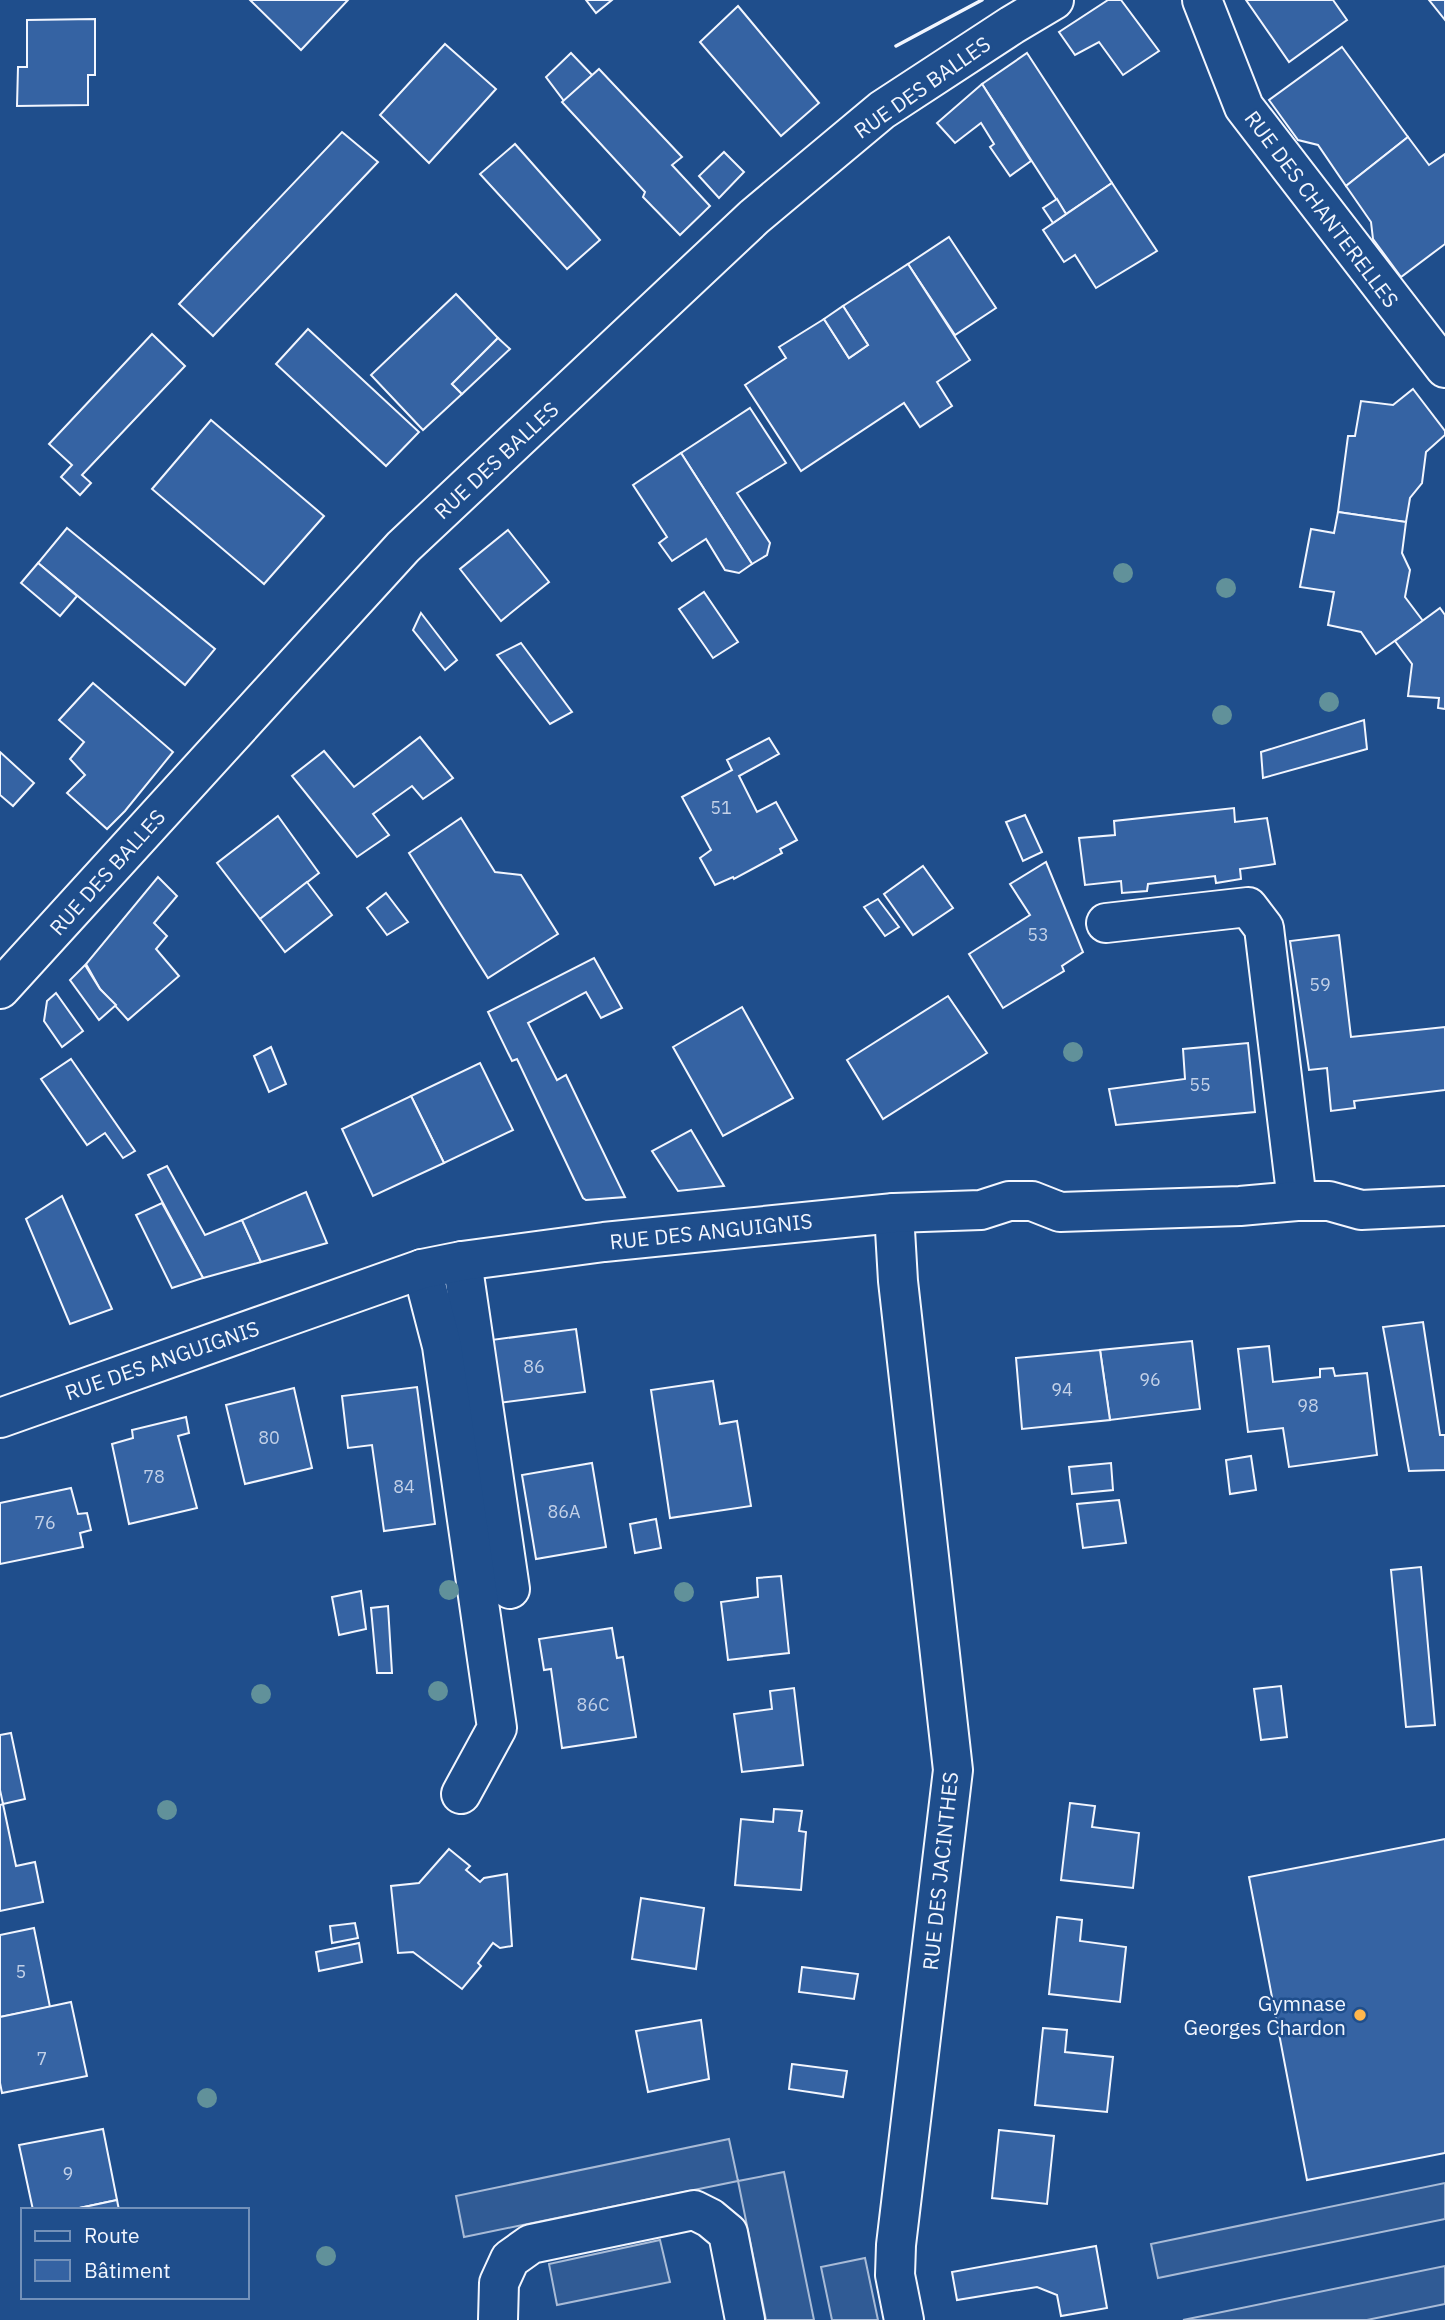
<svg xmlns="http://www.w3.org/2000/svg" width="1445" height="2320" viewBox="0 0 1445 2320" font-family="'IBM Plex Sans',sans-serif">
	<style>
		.parking { fill: #305b95; stroke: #a8bbd7; stroke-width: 2 }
		.building { fill: #3563a3; stroke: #f2f6ff; stroke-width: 2 }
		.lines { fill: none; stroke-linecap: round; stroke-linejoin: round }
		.minor-casing { stroke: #f2f6ff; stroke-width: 42 }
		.minor { stroke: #1f4e8c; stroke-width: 38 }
		.wall { stroke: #f2f6ff; stroke-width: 3.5 }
		.tree { fill: #61919a }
		.poi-dot { fill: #ffb74d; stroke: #1f4e8c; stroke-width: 2.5 }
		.labels { text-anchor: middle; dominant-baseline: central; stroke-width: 5; stroke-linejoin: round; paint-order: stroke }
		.number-label { font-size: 18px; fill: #c3d1e8 }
		.street-label { font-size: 21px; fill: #f2f6ff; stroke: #1f4e8c }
		.poi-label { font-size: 21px; fill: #f2f6ff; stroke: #1f4e8c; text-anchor: end }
	</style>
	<rect width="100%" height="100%" fill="#1f4e8c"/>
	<g class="parking">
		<path d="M729,2139L738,2181L784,2172L814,2320H766L738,2181L464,2237L456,2196Z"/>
		<path d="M1445,2183V2219L1158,2278L1151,2244Z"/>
		<path d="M660,2240L670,2282L557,2305L549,2264Z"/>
		<path d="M865,2258L878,2320H832L821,2267Z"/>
		<path d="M1445,2266V2304L1367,2320H1183Z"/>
	</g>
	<g class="building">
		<path d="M250,0H348L301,50Z"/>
		<path d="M586,0H612L596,13Z"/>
		<path d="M1108,0H1121L1159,51L1123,75L1099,42L1075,55L1059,32Z"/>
		<path d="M1246,0H1333L1347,20L1289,62Z"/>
		<path d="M1429,0H1445V20Z"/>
		<path d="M738,6L819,103L781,136L700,42Z"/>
		<path d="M95,19V75H88V105L17,106L18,67H27V20Z"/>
		<path d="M445,44L496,89L429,163L380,115Z"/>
		<path d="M1342,47L1408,137L1346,186L1318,145L1298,140L1269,100Z"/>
		<path d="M571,53L593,76L564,101L546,77Z"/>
		<path d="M1027,53L1112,183L1066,214L982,84Z"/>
		<path d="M599,69L682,157L672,165L710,206L680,235L643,197L645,192L562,102Z"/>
		<path d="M982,84L1031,161L1010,176L990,147L994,144L981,123L955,143L937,123Z"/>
		<path d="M342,132L378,162L213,336L179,304Z"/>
		<path d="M1408,137L1429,165L1445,154V244L1401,277L1373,239L1371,222L1346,186Z"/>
		<path d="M515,144L600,240L567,269L480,174Z"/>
		<path d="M724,152L744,172L719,198L699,176Z"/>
		<path d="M1112,183L1157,251L1096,288L1075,255L1064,262L1043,230Z"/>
		<path d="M1057,199L1066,214L1053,223L1043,208Z"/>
		<path d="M949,237L996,308L955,335L908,264Z"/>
		<path d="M908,264L970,360L937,382L952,406L920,427L904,403L801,471L745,385L786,358L779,347L824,319L849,358L868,345L843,306Z"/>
		<path d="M456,294L498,338L452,384L462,394L423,430L371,375Z"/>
		<path d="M843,306L868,345L849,358L824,319Z"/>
		<path d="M308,329L419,432L386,466L276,364Z"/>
		<path d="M152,334L185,366L82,475L91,483L80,495L61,477L72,465L49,444Z"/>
		<path d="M498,338L510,349L462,394L452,384Z"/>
		<path d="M1413,389L1445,431V435L1426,452L1422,483L1410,498L1406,522L1338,512L1348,436H1355L1361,401L1393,405Z"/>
		<path d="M750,408L786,463L737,493L770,543L767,555L752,564L681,453Z"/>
		<path d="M211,420L324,516L264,584L152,489Z"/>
		<path d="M681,453L752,564L739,573L725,570L706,539L672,561L659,543L667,537L633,485Z"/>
		<path d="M1338,512L1406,522L1402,553L1410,570L1405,597L1423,621L1376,654L1361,632L1328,625L1334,592L1300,587L1311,529L1334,533Z"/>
		<path d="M67,528L215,649L185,685L38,563Z"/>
		<path d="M508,530L549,582L501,621L460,569Z"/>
		<path d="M38,563L77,596L60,616L21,583Z"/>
		<path d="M704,592L738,642L713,658L679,609Z"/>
		<path d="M1440,608L1445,615V709L1438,708L1439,698L1408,696L1412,664L1395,641Z"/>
		<path d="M421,613L457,660L445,670L413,630Z"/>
		<path d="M521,643L572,712L550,724L497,655Z"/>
		<path d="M93,683L173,752L125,811L107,829L67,793L85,775L70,759L84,742L59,720Z"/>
		<path d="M1364,720L1367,749L1263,778L1261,752Z"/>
		<path d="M420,737L453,778L423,799L412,786L373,814L389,835L357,857L292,776L324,751L354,787Z"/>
		<path d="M769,738L779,754L739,776L757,812L776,802L797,840L780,849L782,853L734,879L733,877L715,885L700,858L711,850L682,797L732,770L727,760Z"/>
		<path d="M0,752L34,783L13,806L0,795Z"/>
		<path d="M1234,808L1235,822L1267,818L1275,864L1240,869L1241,879L1216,883L1215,876L1148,884L1147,891L1122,893L1121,881L1085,885L1079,838L1115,835L1114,821Z"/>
		<path d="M1025,815L1042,852L1023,861L1006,822Z"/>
		<path d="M278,816L319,873L260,919L217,863Z"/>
		<path d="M461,818L495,872L521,875L558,934L488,978L409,853Z"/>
		<path d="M1046,862L1083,952L1062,966L1064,971L1003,1008L969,954L1030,915L1010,884Z"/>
		<path d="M923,866L953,908L913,935L884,894Z"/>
		<path d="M158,877L177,896L154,923L167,936L156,949L179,976L128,1020L100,989L86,964Z"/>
		<path d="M307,882L332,915L285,952L260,919Z"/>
		<path d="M386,893L408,922L387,935L367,908Z"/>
		<path d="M878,899L899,927L885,936L864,907Z"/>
		<path d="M1339,935L1351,1037L1445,1027V1090L1354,1101L1355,1108L1331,1111L1327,1068L1309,1070L1290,941Z"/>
		<path d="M594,958L622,1008L601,1018L586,992L528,1023L557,1080L566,1075L625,1197L586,1200L583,1198L517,1059L512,1061L488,1012Z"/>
		<path d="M85,965L100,989L116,1005L99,1020L70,980Z"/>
		<path d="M56,993L83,1031L62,1047L44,1021L47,1001Z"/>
		<path d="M948,996L987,1053L883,1119L847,1060Z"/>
		<path d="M742,1007L793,1098L723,1136L673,1047Z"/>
		<path d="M1248,1043L1255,1112L1116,1125L1109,1089L1185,1079L1183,1049Z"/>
		<path d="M271,1047L286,1084L269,1092L254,1056Z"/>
		<path d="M71,1059L135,1151L123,1158L105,1133L87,1145L41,1079Z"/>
		<path d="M480,1063L513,1130L444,1163L411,1096Z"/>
		<path d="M411,1096L444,1163L373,1196L342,1129Z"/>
		<path d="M691,1130L724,1186L678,1191L652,1151Z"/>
		<path d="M167,1166L205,1235L242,1220L261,1262L203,1278L148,1175Z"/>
		<path d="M306,1192L327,1243L261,1262L242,1220Z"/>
		<path d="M62,1196L112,1309L70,1324L26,1219Z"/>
		<path d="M162,1203L203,1278L172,1288L136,1215Z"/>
		<path d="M1423,1322L1440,1435H1445V1470L1409,1471L1383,1327Z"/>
		<path d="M576,1329L585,1392L491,1404L484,1341Z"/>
		<path d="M1192,1341L1200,1409L1110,1420L1100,1350Z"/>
		<path d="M1269,1346L1273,1382L1320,1377V1369L1333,1368L1335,1376L1367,1373L1377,1455L1289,1467L1283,1428L1248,1432L1238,1349Z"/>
		<path d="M1100,1350L1110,1420L1022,1429L1016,1358Z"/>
		<path d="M713,1381L720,1424L737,1421L751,1506L670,1518L651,1390Z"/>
		<path d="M417,1387L435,1524L384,1531L372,1445L348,1448L342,1396Z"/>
		<path d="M294,1388L312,1468L245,1484L226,1405Z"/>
		<path d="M186,1417L189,1433L178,1436L197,1508L129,1524L112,1444L133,1438L132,1430Z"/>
		<path d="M1251,1456L1256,1490L1230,1494L1226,1460Z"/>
		<path d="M592,1463L606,1547L536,1559L522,1475Z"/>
		<path d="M1111,1463L1113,1490L1072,1494L1069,1467Z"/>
		<path d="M71,1488L78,1514L87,1513L91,1530L80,1533L83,1547L0,1564V1503Z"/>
		<path d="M1119,1500L1126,1543L1083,1548L1077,1504Z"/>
		<path d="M656,1519L661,1548L635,1553L630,1524Z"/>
		<path d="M1421,1567L1435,1725L1406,1727L1391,1570Z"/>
		<path d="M781,1576L789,1653L728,1660L721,1602L758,1597L757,1578Z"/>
		<path d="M361,1591L366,1629L339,1635L332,1597Z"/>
		<path d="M388,1606L392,1673H377L371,1608Z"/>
		<path d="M612,1628L617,1658L623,1657L636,1737L562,1748L551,1669L544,1670L539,1639Z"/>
		<path d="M1281,1686L1287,1737L1261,1740L1254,1689Z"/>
		<path d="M794,1688L803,1765L742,1772L734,1714L772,1709L770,1691Z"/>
		<path d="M11,1733L25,1799L3,1804L0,1790V1735Z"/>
		<path d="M1070,1803L1095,1806L1092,1827L1139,1833L1133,1888L1061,1880Z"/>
		<path d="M3,1804L16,1866L35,1862L43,1902L0,1911V1805Z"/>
		<path d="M774,1809L802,1811L799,1831L806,1832L801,1890L735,1885L741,1819L773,1822Z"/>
		<path d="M1445,1839V2153L1307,2180L1249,1877Z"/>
		<path d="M449,1849L470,1866L466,1870L480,1882L484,1878L507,1874L512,1946L500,1948L493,1943L478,1963L481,1966L462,1989L413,1952L398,1953L391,1886L419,1883Z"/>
		<path d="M641,1898L704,1908L696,1969L632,1959Z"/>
		<path d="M1057,1917L1082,1920L1080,1941L1126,1947L1120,2002L1049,1994Z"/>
		<path d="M355,1923L358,1938L332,1943L330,1926Z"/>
		<path d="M34,1928L50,2007L0,2017V1935Z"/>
		<path d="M359,1943L362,1962L319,1971L316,1952Z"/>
		<path d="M802,1967L858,1974L854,1999L799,1992Z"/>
		<path d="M71,2002L87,2076L2,2093L0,2083V2017Z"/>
		<path d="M701,2020L709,2079L648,2092L636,2031Z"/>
		<path d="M1043,2028L1067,2030L1065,2052L1113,2057L1107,2112L1035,2105Z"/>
		<path d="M792,2064L847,2071L843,2097L789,2089Z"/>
		<path d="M103,2129L117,2200L70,2210H33L19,2145Z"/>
		<path d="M999,2130L1054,2136L1047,2204L992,2198Z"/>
		<path d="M117,2200L119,2210H70Z"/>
		<path d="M1096,2246L1107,2308L1061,2316L1057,2295L1037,2287L957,2300L952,2272Z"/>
	</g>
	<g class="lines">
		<g class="minor-casing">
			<g id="minor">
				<path d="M1202,0L1244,107L1445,368"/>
				<path d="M1106,923L1248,907L1264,928L1297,1201"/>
				<path d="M0,989L403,547L754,217L882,110L1012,25L1054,0"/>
				<path d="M894,1213L898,1281L953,1770L896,2245L895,2275L904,2320"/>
				<path d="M462,1261L510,1589"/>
				<path d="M422,1269L442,1346L497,1728L461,1794"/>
				<path d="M0,1418L422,1269L462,1261L604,1242L894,1213L981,1210L1009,1201H1032L1060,1212L1240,1206L1297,1201H1329L1361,1210L1445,1206"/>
				<path d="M498,2320L499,2283L510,2259L531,2244L694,2210L710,2218L728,2233L745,2320"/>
			</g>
		</g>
		<use href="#minor" class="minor"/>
		<path class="wall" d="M896,46L982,0"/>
	</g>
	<g class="tree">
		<circle cx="1123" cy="573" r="10"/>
		<circle cx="1226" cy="588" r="10"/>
		<circle cx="1329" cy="702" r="10"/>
		<circle cx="1222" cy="715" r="10"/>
		<circle cx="1073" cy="1052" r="10"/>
		<circle cx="449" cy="1590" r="10"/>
		<circle cx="684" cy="1592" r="10"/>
		<circle cx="438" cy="1691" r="10"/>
		<circle cx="261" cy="1694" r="10"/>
		<circle cx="167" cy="1810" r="10"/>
		<circle cx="207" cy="2098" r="10"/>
		<circle cx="326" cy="2256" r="10"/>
	</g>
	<circle class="poi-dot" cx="1360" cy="2015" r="7"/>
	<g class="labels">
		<g class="number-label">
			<text x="721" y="807">51</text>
			<text x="1038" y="934">53</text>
			<text x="1320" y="984">59</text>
			<text x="1200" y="1084">55</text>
			<text x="534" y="1366">86</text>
			<text x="1150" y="1379">96</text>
			<text x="1062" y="1389">94</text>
			<text x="1308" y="1405">98</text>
			<text x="269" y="1437">80</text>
			<text x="154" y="1476">78</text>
			<text x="404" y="1486">84</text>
			<text x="564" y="1511">86A</text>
			<text x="45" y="1522">76</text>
			<text x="593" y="1704">86C</text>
			<text x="21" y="1971">5</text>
			<text x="42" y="2058">7</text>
			<text x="68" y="2173">9</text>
		</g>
		<g class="street-label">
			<text transform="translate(922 87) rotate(-35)">RUE DES BALLES</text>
			<text transform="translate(1322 209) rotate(53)">RUE DES CHANTERELLES</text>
			<text transform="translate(496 460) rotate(-43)">RUE DES BALLES</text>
			<text transform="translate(107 872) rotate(-48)">RUE DES BALLES</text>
			<text transform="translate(711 1231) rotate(-6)">RUE DES ANGUIGNIS</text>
			<text transform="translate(162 1360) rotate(-19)">RUE DES ANGUIGNIS</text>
			<text transform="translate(940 1871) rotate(-84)">RUE DES JACINTHES</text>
		</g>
		<g class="poi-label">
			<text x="1346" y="2003">Gymnase<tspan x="1346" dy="24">Georges Chardon</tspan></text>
		</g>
	</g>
	<rect x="21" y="2208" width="228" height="91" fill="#1f4e8c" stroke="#7391ba" stroke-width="2"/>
	<rect x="35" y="2231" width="35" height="10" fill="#1f4e8c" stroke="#7391ba" stroke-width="2"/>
	<text x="84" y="2243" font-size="21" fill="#f2f6ff">Route</text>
	<rect x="35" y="2260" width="35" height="21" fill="#3563a3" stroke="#7391ba" stroke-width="2"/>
	<text x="84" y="2278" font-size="21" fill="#f2f6ff">Bâtiment</text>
</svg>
